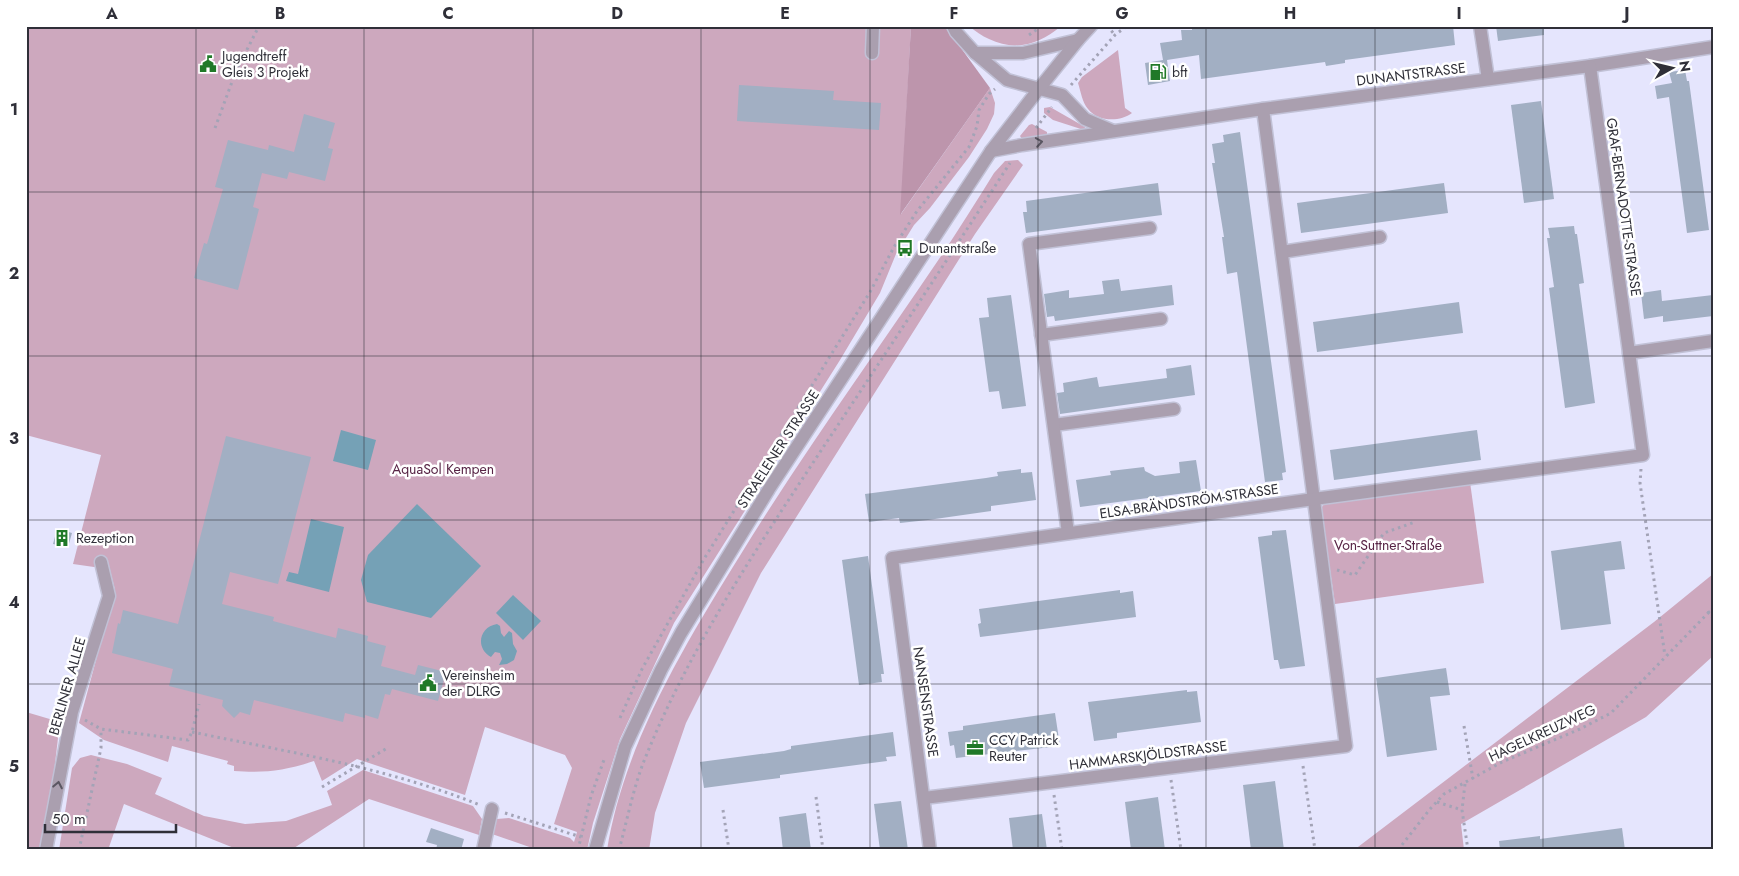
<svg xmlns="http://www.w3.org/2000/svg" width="1739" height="876" viewBox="0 0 1739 876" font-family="Jost,sans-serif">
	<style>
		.green { fill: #cda8be }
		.forest { fill: #bd95ac }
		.water { fill: #75a1b6 }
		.building { fill: #a2afc3 }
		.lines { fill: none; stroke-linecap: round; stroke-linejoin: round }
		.minor-casing { stroke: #c1c1d6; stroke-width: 15 }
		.path { stroke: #a3a3b6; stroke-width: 3; stroke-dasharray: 2.5 4; stroke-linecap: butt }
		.minor { stroke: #aa9faf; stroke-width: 12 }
		.oneway { stroke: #5a5662 }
		.grid { fill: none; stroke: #2f2f38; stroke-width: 1; stroke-opacity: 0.55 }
		.labels { text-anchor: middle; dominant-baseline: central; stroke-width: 5; stroke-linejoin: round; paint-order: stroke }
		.poi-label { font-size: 14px; fill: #2f2f38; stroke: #fff; text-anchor: start }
		.street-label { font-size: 14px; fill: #2f2f38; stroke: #fff }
		.park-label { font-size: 14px; fill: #572445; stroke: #fff }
		.neatline { fill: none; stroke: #2f2f38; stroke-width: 2 }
		.grid-label { font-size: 16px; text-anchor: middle; font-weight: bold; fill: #2f2f38 }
	</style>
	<rect width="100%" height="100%" fill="#e5e5fd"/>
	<g class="green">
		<path d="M26,26H911L901,214L990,88L995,103L994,114L987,129L969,157L930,208L914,225L896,254L880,293L840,360L674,623L620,739L593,823L587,850H538L492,834L497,819L509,818L570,838L574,842L577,832L554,824L572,768L565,755L485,727L465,795L357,759L322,781L314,761C284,771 265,773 234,771V766L227,764L228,761L172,746L168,762L104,740L79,723L115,590L108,562L94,567L73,564L101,455L26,435Z"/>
		<path d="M969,26H1061C1040,44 1015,52 989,39C982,36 975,31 969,26Z"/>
		<path d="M1118,50L1125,108L1132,113C1120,122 1098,122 1088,109C1082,102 1081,92 1078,83L1082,77Z"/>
		<path d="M1050,107L1085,127L1084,130L1053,120L1044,113V108Z"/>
		<path d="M1032,124L1047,132V135L1022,139L1020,136L1029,125Z"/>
		<path d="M1018,160L1023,165L975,234L761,573L686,723L655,813L649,850H607C624,744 685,644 741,554C803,453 873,357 939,259C958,231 976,202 994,173L1005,161Z"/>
		<path d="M1470,482L1484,583L1335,604L1321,508L1326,502Z"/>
		<path d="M1713,574V656L1646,717L1461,824L1464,850H1354L1654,622Z"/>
		<path d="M26,712L53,720L58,738L49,815L40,850H26Z"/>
		<path d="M91,755L127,764L162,778L155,794L204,816L245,824L286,821L332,805L327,791L363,770L473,806L482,819L479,835L369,799L291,850H239L124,804L108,850H59L72,768L80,758Z"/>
	</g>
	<path class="forest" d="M911,26H945L990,88L900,215Z"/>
	<g class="water">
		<path d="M341,430L376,440L368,470L333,461Z"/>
		<path d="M417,504L481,566L431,618L367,602L361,580L368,555Z"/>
		<path d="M311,519L344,527L329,592L286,581L289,572L298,574Z"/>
		<path d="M513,595L541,621L523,640L496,613Z"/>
		<path d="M497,624L500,626L501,633L504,637L509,631L512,633L513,644L517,651L514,660L507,664L499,665L502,659L500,653L495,652L491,657C475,648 479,627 497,624Z"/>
	</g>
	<g class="building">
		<path d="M1192,26H1453L1455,45L1345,60V63L1326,66L1325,62L1201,79L1199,55L1167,60L1170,81L1148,85L1145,63L1163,60L1160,43L1182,40L1181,30H1192Z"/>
		<path d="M1496,26H1544V35L1498,41Z"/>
		<path d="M1685,70L1687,81H1689L1709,230L1687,233L1669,97L1657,99L1655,86L1672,83L1669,72Z"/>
		<path d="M739,85L834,91L833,100L881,103L879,130L737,121Z"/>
		<path d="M1541,101L1554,199L1524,203L1511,105Z"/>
		<path d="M304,114L335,123L328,148L333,149L325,181L289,172L287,179L262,173L253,207L259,209L238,290L194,278L204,243L207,244L223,189L215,187L228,140L268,150L269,145L294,152Z"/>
		<path d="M1240,132L1286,472L1282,473L1283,480L1265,482L1237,272L1227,274L1222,237H1224L1212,163H1215L1212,144L1224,142L1223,135Z"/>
		<path d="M1158,183L1162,215L1026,233L1023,212H1027L1026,201Z"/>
		<path d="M1444,183L1448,213L1301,233L1297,203Z"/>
		<path d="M1574,226L1575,234H1577L1584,283L1579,284L1595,403L1565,408L1549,288L1554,287L1547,238H1550L1548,228Z"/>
		<path d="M1119,279L1121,291L1172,285L1174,305L1055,321L1054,316L1047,317L1044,294L1069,290V298L1104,294L1102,281Z"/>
		<path d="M1661,290L1662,301L1713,295V316L1663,322V316L1644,319L1641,293Z"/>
		<path d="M1011,295L1026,406L1002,409L999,391L989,392L979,318L989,317L987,298Z"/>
		<path d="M1459,302L1463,333L1317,352L1313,322Z"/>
		<path d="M1191,365L1195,395L1060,414L1057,393L1064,392L1063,383L1097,377L1099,387L1167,378L1166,369Z"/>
		<path d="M1477,430L1481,460L1334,480L1330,450Z"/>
		<path d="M226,436L311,457L278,584L230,572L222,604L274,617L273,621L336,638L338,628L368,636L367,641L386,646L381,666L415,675L418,665L446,672L438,701L392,689L390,695L385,694L378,719L365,715V718L345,713L343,722L254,700L250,715L240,712L234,718L222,706L223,700L169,686L173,669L112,653L118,623L120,624L123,610L178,624Z"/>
		<path d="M1196,460L1201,491L1080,507L1076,480L1111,475L1110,471L1144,467L1145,471L1155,476L1180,473L1179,462Z"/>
		<path d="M1021,469V473L1032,472L1036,500L991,506V511L928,520L900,523L899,518L869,522L865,494L986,478L998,476L997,472Z"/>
		<path d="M57,529L72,533L68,547L53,544Z"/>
		<path d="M1286,530L1305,666L1280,669L1278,660H1274L1258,537L1272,535V531Z"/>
		<path d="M1621,541L1625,569L1604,571L1611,624L1561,630L1551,551Z"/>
		<path d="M868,556L884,674H881L882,682L859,685L842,560Z"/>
		<path d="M1120,590V593L1133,591L1136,617L980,637L978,624L981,623L979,609Z"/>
		<path d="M1446,668L1450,695L1430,697L1437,750L1387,757L1376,678Z"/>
		<path d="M1187,690V692L1197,691L1201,722L1117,733V738L1094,741L1088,702Z"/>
		<path d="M1055,713L1060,746L956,758L954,745L950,746L948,732L963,730V726Z"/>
		<path d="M893,732L896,756L886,757L887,761L780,775V778L704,788L700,762L784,751L791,749V746Z"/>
		<path d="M1275,781L1284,850H1251L1243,785Z"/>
		<path d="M1158,797L1165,850H1131L1125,802Z"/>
		<path d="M901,801L908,850H880L874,804Z"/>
		<path d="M806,813L811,850H783L779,817Z"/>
		<path d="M1042,814L1047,850H1013L1009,818Z"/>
		<path d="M431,828L464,839L461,850H436L437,845L426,842Z"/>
		<path d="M1622,828L1625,850H1500L1499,841L1540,836V839Z"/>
	</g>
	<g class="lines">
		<g class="minor-casing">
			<g id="minor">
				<path d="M953,26L956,32L975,53L1007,80L1062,95L1085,119L1113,131"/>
				<path d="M1480,26L1488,79"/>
				<path d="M872,53L873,26"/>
				<path d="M975,53H1023L1078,40"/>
				<path d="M991,151L1022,145L1263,109L1590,66L1713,47"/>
				<path d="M1282,252L1380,237"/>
				<path d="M1041,335L1161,319"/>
				<path d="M1629,353L1713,341"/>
				<path d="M1054,425L1174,409"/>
				<path d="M1068,533L1029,244L1150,228"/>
				<path d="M924,798L1346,746L1263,109"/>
				<path d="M46,850L72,712L109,596L101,562"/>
				<path d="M483,850L492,809"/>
				<path d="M595,850L625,747L661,670L681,633L769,489L991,151L1038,90L1078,40L1091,26"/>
				<path d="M930,850L892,558L1314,499L1643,455L1590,66"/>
			</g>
		</g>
		<g class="path">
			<path d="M1107,26L1115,35"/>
			<path d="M26,32L28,26"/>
			<path d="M1029,35L1042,26"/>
			<path d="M1071,85L1115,35L1127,26"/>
			<path d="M215,128L236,71L259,26"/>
			<path d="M1036,128L1052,107"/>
			<path d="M1641,469L1640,483L1665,656"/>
			<path d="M1337,570L1355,575L1384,533L1415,522"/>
			<path d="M1708,611L1713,618"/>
			<path d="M620,718L642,669L704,559L870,292L894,247L917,211L969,147L977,126L979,110L989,94L995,89"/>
			<path d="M85,720L101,729L188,740L192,732L199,704"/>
			<path d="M1464,726L1473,779"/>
			<path d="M192,732C289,752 388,768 480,805"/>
			<path d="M1303,766L1315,850"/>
			<path d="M1171,780L1181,850"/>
			<path d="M1465,784L1462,810L1468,850"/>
			<path d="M322,787L389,747"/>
			<path d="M1054,795L1062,850"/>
			<path d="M816,797L823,850"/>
			<path d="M1437,802L1462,810"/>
			<path d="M723,810L729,850"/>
			<path d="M505,813L581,837"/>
			<path d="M79,850L101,748V729"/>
			<path d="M578,850L591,796L605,757"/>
			<path d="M619,850C627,821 633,789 644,761C689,648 759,545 826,443C888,350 949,257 1010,163"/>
			<path d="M1398,850L1430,809L1444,794L1502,762L1580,729L1611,713L1713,608"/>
		</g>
		<use href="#minor" class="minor"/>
	</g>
	<defs><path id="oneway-chevron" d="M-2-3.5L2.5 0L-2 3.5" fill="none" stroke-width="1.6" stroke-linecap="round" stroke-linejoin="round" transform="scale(1.25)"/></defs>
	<g class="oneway">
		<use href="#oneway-chevron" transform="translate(1039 142) rotate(-9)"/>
		<use href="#oneway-chevron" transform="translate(58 785) rotate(-79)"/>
	</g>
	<path class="grid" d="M196,26V850M364,26V850M533,26V850M701,26V850M870,26V850M1038,26V850M1206,26V850M1375,26V850M1543,26V850M26,192H1713M26,356H1713M26,520H1713M26,684H1713"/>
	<defs>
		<g id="civic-bare" transform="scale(1.35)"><path d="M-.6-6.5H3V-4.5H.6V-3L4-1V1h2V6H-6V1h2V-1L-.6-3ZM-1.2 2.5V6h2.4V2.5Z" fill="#207928" stroke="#fff" stroke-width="2.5" paint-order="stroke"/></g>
		<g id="fuel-bare" transform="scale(1.35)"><path d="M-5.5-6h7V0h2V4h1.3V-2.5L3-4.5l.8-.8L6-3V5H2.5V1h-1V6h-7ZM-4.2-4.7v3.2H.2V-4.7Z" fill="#207928" stroke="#fff" stroke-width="2.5" paint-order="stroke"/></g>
		<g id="bus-bare" transform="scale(1.35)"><path d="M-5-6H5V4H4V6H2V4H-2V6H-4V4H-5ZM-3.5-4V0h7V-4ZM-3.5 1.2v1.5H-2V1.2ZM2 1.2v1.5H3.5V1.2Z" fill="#207928" stroke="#fff" stroke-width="2.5" paint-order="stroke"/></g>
		<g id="building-bare" transform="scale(1.35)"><path d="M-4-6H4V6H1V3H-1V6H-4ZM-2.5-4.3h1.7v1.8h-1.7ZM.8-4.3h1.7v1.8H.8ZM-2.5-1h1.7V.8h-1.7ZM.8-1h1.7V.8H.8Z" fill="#207928" stroke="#fff" stroke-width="2.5" paint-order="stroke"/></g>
		<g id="office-bare" transform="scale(1.35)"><path d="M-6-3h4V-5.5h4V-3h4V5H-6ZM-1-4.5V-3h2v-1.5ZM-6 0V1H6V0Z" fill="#207928" stroke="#fff" stroke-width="2.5" paint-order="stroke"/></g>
	</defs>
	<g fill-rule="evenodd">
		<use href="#civic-bare" x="208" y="64"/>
		<use href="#fuel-bare" x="1158" y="72"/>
		<use href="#bus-bare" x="905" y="248"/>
		<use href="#building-bare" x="62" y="538"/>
		<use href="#civic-bare" x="428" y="683"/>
		<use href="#office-bare" x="975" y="748"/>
	</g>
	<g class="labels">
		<g class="poi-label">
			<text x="222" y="56">Jugendtreff<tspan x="222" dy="16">Gleis 3 Projekt</tspan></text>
			<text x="1172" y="72">bft</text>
			<text x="919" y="248">Dunantstraße</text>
			<text x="76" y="538">Rezeption</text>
			<text x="442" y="675">Vereinsheim<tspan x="442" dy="16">der DLRG</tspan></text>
			<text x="989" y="740">CCY Patrick<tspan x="989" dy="16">Reuter</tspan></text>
		</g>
		<g class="street-label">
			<text transform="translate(1411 74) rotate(-7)">DUNANTSTRASSE</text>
			<text transform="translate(1624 207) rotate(82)">GRAF-BERNADOTTE-STRASSE</text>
			<text transform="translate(778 449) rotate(-57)">STRAELENER STRASSE</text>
			<text transform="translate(1189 501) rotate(-8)">ELSA-BRÄNDSTRÖM-STRASSE</text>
			<text transform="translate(67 686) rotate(-74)">BERLINER ALLEE</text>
			<text transform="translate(926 702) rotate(82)">NANSENSTRASSE</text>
			<text transform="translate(1542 733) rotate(-25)">HAGELKREUZWEG</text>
			<text transform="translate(1148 755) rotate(-7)">HAMMARSKJÖLDSTRASSE</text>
		</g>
		<g class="park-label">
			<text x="443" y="469">AquaSol Kempen</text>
			<text x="1388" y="545">Von-Suttner-Straße</text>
		</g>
	</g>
	<rect width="1739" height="876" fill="none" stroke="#ffffff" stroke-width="55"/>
	<g transform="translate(1672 68) rotate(82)" stroke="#ffffff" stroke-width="4" paint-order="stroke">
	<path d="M0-4L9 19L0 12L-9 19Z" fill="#2f2f38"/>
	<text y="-8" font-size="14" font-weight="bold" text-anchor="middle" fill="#2f2f38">N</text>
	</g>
	<path d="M45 824v8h131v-8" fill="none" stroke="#2f2f38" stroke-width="2.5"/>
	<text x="52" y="824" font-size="15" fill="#2f2f38" stroke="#ffffff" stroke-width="4" paint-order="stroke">50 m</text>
	<rect x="28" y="28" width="1684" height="820" class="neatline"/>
	<g class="grid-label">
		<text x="112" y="19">A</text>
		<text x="280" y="19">B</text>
		<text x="448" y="19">C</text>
		<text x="617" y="19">D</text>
		<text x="785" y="19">E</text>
		<text x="954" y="19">F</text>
		<text x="1122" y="19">G</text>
		<text x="1290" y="19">H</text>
		<text x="1459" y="19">I</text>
		<text x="1627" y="19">J</text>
		<text x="14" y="115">1</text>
		<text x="14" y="279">2</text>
		<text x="14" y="444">3</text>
		<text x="14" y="608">4</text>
		<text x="14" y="772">5</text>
	</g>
</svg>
